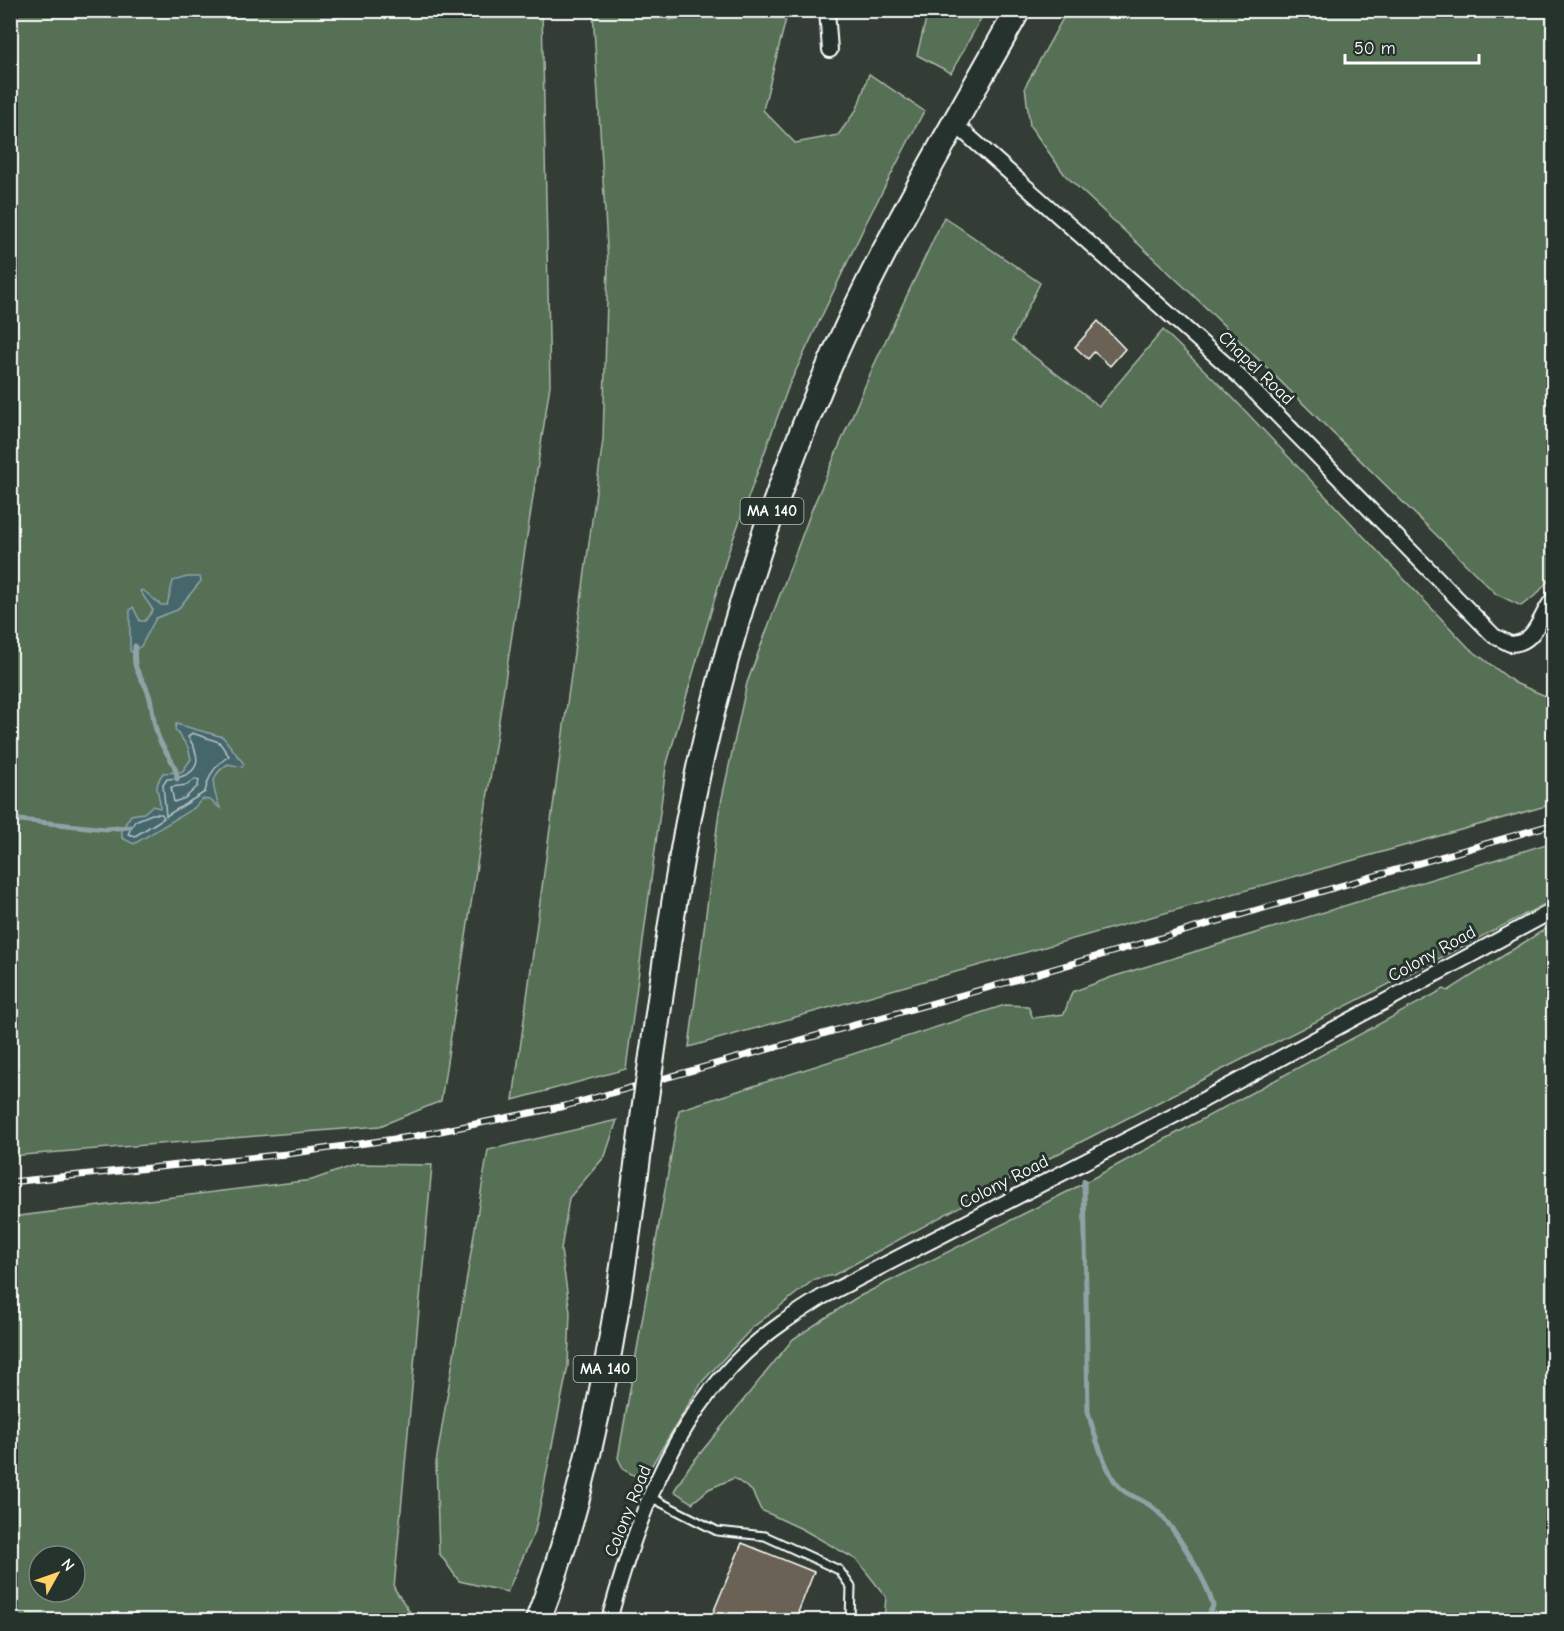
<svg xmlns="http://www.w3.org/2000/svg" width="1564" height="1631" viewBox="0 0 1564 1631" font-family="'Comic Neue',sans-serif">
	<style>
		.green { fill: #567056; stroke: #aab8aa; stroke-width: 1.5; fill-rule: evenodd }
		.water { fill: #45666b; stroke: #8fa3a6; stroke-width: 1.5 }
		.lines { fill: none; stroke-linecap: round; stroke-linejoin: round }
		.shore { stroke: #b5c2c4; stroke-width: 1.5 }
		.stream { stroke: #8fa3a6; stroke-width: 5 }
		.building { fill: #6b6354; stroke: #fff; stroke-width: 1.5 }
		.service-casing { stroke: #fff; stroke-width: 11 }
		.minor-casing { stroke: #fff; stroke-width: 18 }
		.trunk-casing { stroke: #fff; stroke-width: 28 }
		.service { stroke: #26332d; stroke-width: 7 }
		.minor { stroke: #26332d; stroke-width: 14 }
		.trunk { stroke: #26332d; stroke-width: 24 }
		.rail-casing { stroke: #fff; stroke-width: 7 }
		.rail { stroke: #26332d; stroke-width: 4.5; stroke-dasharray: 14; stroke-linecap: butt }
		.trunk-bridge-casing { stroke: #fff; stroke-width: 28; stroke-linecap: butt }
		.trunk-bridge { stroke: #26332d; stroke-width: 24 }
		.labels { text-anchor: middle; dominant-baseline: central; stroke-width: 6; stroke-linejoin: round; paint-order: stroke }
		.shield { fill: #26332d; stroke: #bec2c0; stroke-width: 1.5 }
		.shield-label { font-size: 16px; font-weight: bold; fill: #fff }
		.street-label { font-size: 18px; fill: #fff; stroke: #26332d }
	</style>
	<rect width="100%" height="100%" fill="#343d35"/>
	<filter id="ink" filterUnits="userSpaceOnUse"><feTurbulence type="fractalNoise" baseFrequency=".0167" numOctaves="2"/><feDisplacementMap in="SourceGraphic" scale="12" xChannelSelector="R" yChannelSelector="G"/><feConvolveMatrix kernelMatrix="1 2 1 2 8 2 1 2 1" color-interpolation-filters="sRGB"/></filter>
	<g filter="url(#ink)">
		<g class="green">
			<path d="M11,11H542L550,385L441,1101L380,1126L11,1156Z"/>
			<path d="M593,11H669V20L732,11H788L763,110L795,143L838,135L857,109L869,74L924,111L866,223L789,385L727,556L666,767L626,1069L513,1100L603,440L608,264Z"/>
			<path d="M928,11H985L951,73L917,55Z"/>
			<path d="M1067,11H1553L1554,574L1537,594L1521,606L1496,594L1197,299L1065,175L1030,126L1025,87Z"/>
			<path d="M944,217L1040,283L1012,340L1099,406L1163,330L1233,398L1469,648L1515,683L1553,699V804L689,1047L719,812L747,683L812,509L874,365Z"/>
			<path d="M1553,842V900L1036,1165L834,1275L815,1279L752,1328L702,1382L652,1465L635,1476L624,1470L618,1458L679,1110L1005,1005L1028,1006L1033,1018L1064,1014L1072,992L1112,977Z"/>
			<path d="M1553,924V1620H884L886,1597L857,1560L802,1529L761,1510L752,1491L734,1478L709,1489L692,1503L674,1491L689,1467L793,1339L856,1298L1071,1190L1444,989L1448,991Z"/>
			<path d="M617,1120L605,1156L569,1198L561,1250L570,1312L568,1366L535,1531L507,1592L459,1581L439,1553L436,1463L488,1150Z"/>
			<path d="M357,1164L432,1165L394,1588L415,1620H11V1217L312,1180ZM39,1556H75V1592H39Z"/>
		</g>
		<g class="water">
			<path d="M187,577H200L201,581L177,610L156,618L141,646L132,652L130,651V610L133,607L140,621H145L153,610L140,591L143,590L161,605H167L173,581Z"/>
			<path d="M176,724L223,737L244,764L242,767L228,764C207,777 213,789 220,808L210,800L202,799L194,808L134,844L122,838V829L131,815L144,813L152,806L160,808C161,791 151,791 163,773L182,772L191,759L188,747L175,729Z"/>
		</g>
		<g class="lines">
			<g class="shore">
				<path d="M192,733L219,742L229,756C214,766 209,775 205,792L166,816L163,785L167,779C197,777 205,762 188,737Z"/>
				<path d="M195,779L199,780L198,786L185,798L174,802L171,787L187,785Z"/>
				<path d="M152,814H162L164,818L135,836L128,834L135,821Z"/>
			</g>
			<g class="stream">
				<path d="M135,646C132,676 142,672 149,695C154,710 152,725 160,741C166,755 177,763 177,779"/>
				<path d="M10,819L106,829L130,827"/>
				<path d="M1084,1181L1088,1412C1094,1434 1102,1460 1114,1480C1123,1495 1138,1497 1151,1506C1172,1521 1207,1581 1213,1606L1206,1620"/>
			</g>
		</g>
		<g class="building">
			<path d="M1098,321L1125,349L1110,366L1094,352L1088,359L1075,347Z"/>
			<path d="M742,1543L814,1572L795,1620H710Z"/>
		</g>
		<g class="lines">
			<g class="service-casing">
				<path id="service" d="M650,1497L717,1531L765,1536L839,1570L851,1587L850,1620"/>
			</g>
			<g class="minor-casing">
				<g id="minor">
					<path d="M827,10L830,50"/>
					<path d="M955,124L1240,377L1494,636L1510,644C1537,644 1539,615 1554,598"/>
					<path d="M609,1620C635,1525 670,1424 745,1353C768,1331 795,1314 822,1297L1179,1113L1554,910"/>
				</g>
			</g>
			<g class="trunk-casing">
				<g id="trunk">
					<path d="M652,1056C666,959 678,863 699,768C728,638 768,511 820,388C874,258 949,134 1018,10"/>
					<path d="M538,1620C600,1458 622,1282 644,1111"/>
				</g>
			</g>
			<use href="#service" class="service"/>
			<use href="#minor" class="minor"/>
			<use href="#trunk" class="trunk"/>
			<g class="rail-casing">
				<path id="rail" d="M10,1182L287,1154L416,1136L565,1106L1012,981L1554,824"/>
			</g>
			<use href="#rail" class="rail"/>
			<g class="trunk-bridge-casing">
				<path id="trunk-bridge" d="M644,1111L652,1056"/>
			</g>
			<use href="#trunk-bridge" class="trunk-bridge"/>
		</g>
	</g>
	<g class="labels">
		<g class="shield">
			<rect x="740.5" y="498" width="63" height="26" rx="4.5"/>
			<rect x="573.5" y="1356" width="63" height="26" rx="4.5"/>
		</g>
		<g class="shield-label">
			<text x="772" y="511">MA 140</text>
			<text x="605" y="1369">MA 140</text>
		</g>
		<g class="street-label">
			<text transform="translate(1256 368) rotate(44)">Chapel Road</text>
			<text transform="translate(1432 954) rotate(-29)">Colony Road</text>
			<text transform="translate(1004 1182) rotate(-27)">Colony Road</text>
			<text transform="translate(628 1511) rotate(-68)">Colony Road</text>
		</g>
	</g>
	<rect width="1564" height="1631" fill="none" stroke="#26332d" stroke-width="36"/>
	<rect x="18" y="18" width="1528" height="1595" fill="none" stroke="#fff" stroke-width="2" filter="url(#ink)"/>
	<g transform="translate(57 1574) rotate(50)"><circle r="28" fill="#26332d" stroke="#7d8581" stroke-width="1.5"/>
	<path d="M0-4.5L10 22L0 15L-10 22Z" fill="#ffd166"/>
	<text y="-9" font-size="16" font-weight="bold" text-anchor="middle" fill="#ffffff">N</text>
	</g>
	<path d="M1345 54v9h134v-9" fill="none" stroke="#ffffff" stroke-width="3"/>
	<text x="1354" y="54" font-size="18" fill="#ffffff" stroke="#26332d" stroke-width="4.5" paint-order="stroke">50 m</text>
</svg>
